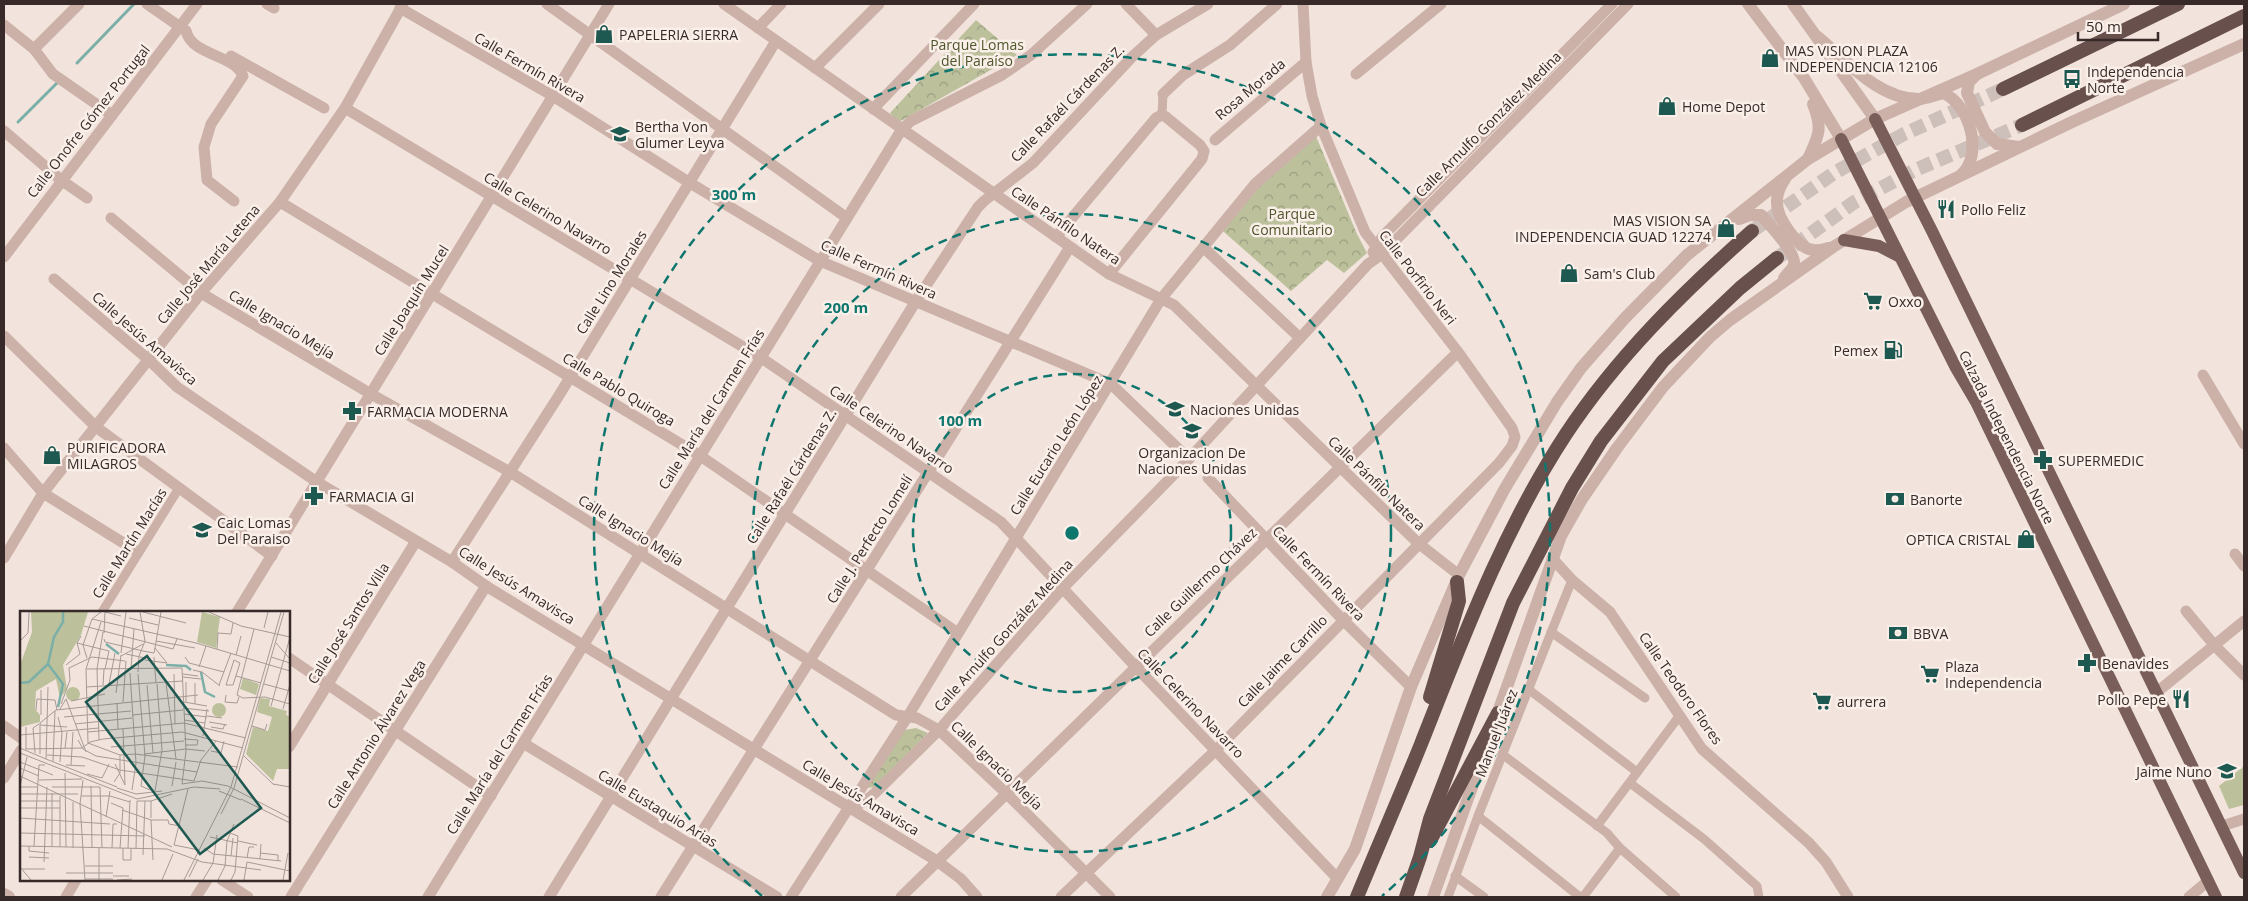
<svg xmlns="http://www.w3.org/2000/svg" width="2248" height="901" viewBox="0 0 2248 901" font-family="'Open Sans',sans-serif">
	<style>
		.forest { fill: url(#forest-crowns) }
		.pitch { fill: #bcc19c }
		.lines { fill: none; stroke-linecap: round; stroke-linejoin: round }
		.stream { stroke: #7bafa8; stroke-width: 3 }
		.trunk-tunnel { stroke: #cdbfb9; stroke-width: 14; stroke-dasharray: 14 7; stroke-linecap: butt }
		.pedestrian { stroke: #cbb1a8; stroke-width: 9 }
		.minor { stroke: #cbb1a8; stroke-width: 11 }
		.tertiary { stroke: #cbb1a8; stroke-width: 12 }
		.primary { stroke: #795e5a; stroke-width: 12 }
		.trunk { stroke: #68504d; stroke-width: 14 }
		.ring { fill: none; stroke: #0f766e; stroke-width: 2.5; stroke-dasharray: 9 6 }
		.labels { text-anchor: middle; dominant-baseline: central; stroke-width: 5; stroke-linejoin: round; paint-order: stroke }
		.poi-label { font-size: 14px; fill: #372a28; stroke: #faefe9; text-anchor: start }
		.park-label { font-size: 14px; fill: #4f562c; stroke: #faefe9 }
		.street-label { font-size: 14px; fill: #372a28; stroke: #faefe9 }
		.inset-river { fill: none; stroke: #7bafa8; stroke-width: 2.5 }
		.inset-road { fill: none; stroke: #a79a95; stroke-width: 1 }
		.view { fill: #1e5951; fill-opacity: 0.15; stroke: #1e5951; stroke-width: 2.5 }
		.inset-edge { fill: none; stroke: #372a28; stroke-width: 2.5 }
		.centre { fill: #0f766e; stroke: #faefe9; stroke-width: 2.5 }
		.ring-label { font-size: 15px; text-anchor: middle; font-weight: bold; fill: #0f766e; stroke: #faefe9; stroke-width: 5; stroke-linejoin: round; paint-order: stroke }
	</style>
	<defs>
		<pattern id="forest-crowns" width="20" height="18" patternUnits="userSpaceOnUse" patternTransform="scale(1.25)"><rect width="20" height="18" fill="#bcc19c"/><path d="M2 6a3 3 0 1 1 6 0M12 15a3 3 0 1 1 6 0" fill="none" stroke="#9a9d7f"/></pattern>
	</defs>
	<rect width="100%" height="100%" fill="#f2e4dd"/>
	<g class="forest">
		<path d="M976,20L1017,55L899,122L890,113Z"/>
		<path d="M1313,129L1357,234L1367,253L1344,273L1327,260L1291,291L1216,225Z"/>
		<path d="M916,728L928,733L875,787L867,788L904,730Z"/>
	</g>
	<path class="pitch" d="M2244,766V805L2229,809L2219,786Z"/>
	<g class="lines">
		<g class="stream">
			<path d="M77,63L134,4"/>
			<path d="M18,122L58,82"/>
		</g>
		<g class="trunk-tunnel">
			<path d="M1752,231L1834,173L1902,135L2003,89"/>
			<path d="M1777,258L1853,203L1915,170L2022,125"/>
		</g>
		<g class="pedestrian">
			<path d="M1162,115L1163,94"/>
			<path d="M102,612L179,488"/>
			<path d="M1551,632L1645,698"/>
			<path d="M1528,689L1637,772"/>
			<path d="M1502,754L1607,833L1620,848L1676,897"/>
			<path d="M1630,783L1704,839L1757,886L1759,897"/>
			<path d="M1478,816L1580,897"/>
			<path d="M1597,826L1680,715"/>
			<path d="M1455,876L1484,897"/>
			<path d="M1448,897L1478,816L1572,580"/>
			<path d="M1583,897L1620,848"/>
		</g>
		<g class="minor">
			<path d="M147,4L186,31"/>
			<path d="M267,4L274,8"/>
			<path d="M547,4L847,218"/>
			<path d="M724,4L1109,274L1174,305L1418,543L1459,575"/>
			<path d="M1126,4L1156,35"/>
			<path d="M400,8L553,96L690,183L820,261L1111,384L1189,459"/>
			<path d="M4,25L34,49L53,74L112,115"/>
			<path d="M758,28L781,4"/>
			<path d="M186,31C192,56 234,54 243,76L211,124L204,147L207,180L234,201"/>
			<path d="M34,49L79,4"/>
			<path d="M231,56L324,108"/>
			<path d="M815,68L879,4"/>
			<path d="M1356,74L1441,4"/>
			<path d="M1163,94L1183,75L1230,45L1277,4"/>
			<path d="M345,108L760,357L1001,522L1135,666L1337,878"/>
			<path d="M873,109L974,4"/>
			<path d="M4,131L61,180L87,198"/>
			<path d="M1215,140L1306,62"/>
			<path d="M280,202L699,455L958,633"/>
			<path d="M111,218L201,293L371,394L510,472L896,715L917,718L939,730L1006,793L1110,897"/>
			<path d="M1056,237L1156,118L1162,115L1166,117L1200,145L1204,151L1202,159L1109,274"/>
			<path d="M1204,248L1300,338"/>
			<path d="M1373,252L1383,236L1612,4"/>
			<path d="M4,257L197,4"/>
			<path d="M54,279L149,360L177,387L317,482L452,562L486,586L937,861L961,879L977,897"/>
			<path d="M4,336L96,427L272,556"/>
			<path d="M2203,375L2244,444"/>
			<path d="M4,448L43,493L138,552"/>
			<path d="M1208,478L1343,620L1411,687"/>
			<path d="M2235,554L2244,566"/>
			<path d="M4,558L43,493L201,293L280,202L345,108L403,4"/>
			<path d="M1552,558L1572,580L1610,612L1702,749L1809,843L1826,862L1848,897"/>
			<path d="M452,562L558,397L776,41"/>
			<path d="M2186,611L2215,646L2244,675"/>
			<path d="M237,612L609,4"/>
			<path d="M289,658L491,796"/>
			<path d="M2157,692L2244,621"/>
			<path d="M4,726L21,738"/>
			<path d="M523,743L777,897"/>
			<path d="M289,747L416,541"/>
			<path d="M4,778L21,750"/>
			<path d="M850,808L864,802L875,793L939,730L1063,588L1189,459L1368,264L1382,254L1628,4"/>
			<path d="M2222,826L2244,819"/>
			<path d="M222,880L248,897"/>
			<path d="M66,897L76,880"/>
			<path d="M196,897L207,880"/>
			<path d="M291,897L486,586"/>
			<path d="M428,897L902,129L911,121L1002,75L1031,55L1087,4"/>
			<path d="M549,897L916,301L978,207L984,201L1033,163L1132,57L1156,35L1208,4"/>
			<path d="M661,897L1070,247"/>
			<path d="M791,897L908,716L1161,299L1255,184L1321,126"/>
			<path d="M901,897L1458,352"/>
			<path d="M1061,897L1216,750L1499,463L1512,446L1515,437L1512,428L1458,352L1365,232L1321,126L1312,96L1306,62L1303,4"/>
			<path d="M2189,897L2208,881"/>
		</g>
		<g class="tertiary">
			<path d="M1748,4L1804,78L1841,139"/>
			<path d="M1793,4L1875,119"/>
			<path d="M1818,37C1847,61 1879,100 1920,99C1927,98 1936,95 1943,93C1970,104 1984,155 1961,175"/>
			<path d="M1977,74L1969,82L1967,93L1985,132L1997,144L2019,147"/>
			<path d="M1808,159C1819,135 1823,129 1813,104"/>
			<path d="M1785,179C1780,186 1777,193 1777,201C1776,217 1797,248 1813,250C1818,251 1824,249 1829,248"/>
			<path d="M1739,219L1750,215H1761C1768,223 1797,253 1794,265C1793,269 1787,274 1784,278"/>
			<path d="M1494,723L1561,536L1582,499L1617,448L1663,387L1710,337L1730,320L1833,247L1906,202L2072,122L2244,44"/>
			<path d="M4,894L9,897"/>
			<path d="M1327,897L1355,849L1411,687L1459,575L1504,490L1557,402L1581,368L1625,318L1687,255L1808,159L1875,119L1977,74L2124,4"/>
			<path d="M1433,897L1488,742"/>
		</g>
		<g class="primary">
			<path d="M1875,119L1932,231L2244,873"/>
			<path d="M1841,139L1956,368L1976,402L2216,897"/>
			<path d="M1844,240L1879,246L1900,257"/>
		</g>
		<g class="trunk">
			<path d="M2003,89L2178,4"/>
			<path d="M2022,125L2244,16"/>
			<path d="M1430,697L1459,601L1457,582"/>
			<path d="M1430,841L1498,713"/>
			<path d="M1357,897C1378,846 1400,796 1421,744C1463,638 1503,530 1566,434C1617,357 1683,292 1752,231"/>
			<path d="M1406,897L1420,857L1430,819L1513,603L1572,488L1601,441L1663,361L1740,288L1777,258"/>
		</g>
	</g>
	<g class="ring">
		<circle cx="1072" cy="533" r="159"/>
		<circle cx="1072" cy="533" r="319"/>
		<path d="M762 896A478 478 0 1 1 1382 896"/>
	</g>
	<defs>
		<g id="shop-bare" transform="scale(1.5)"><path d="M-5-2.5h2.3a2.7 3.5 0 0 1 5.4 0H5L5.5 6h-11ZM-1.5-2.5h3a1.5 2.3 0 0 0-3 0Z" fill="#1e5951" stroke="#faefe9" stroke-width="2.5" paint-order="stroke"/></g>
		<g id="bus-bare" transform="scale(1.5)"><path d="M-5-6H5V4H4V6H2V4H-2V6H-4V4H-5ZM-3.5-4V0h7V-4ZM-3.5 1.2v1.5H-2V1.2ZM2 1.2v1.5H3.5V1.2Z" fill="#1e5951" stroke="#faefe9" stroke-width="2.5" paint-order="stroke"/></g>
		<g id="school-bare" transform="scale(1.5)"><path d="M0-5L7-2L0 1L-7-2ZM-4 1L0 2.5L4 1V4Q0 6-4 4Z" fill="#1e5951" stroke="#faefe9" stroke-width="2.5" paint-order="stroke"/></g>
		<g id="restaurant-bare" transform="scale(1.5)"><path d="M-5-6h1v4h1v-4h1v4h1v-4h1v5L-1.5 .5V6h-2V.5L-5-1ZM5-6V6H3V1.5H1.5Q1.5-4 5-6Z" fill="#1e5951" stroke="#faefe9" stroke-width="2.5" paint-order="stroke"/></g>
		<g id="supermarket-bare" transform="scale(1.5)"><path d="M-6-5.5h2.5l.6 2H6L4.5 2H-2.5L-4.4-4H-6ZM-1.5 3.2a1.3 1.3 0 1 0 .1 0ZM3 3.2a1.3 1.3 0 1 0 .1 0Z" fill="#1e5951" stroke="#faefe9" stroke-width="2.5" paint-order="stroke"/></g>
		<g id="fuel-bare" transform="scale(1.5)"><path d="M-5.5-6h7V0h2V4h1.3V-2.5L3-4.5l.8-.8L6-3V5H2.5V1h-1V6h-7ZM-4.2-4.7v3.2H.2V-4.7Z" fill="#1e5951" stroke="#faefe9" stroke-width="2.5" paint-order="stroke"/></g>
		<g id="pharmacy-bare" transform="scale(1.5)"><path d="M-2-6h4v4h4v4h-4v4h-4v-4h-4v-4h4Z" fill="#1e5951" stroke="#faefe9" stroke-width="2.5" paint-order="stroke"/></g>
		<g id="bank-bare" transform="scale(1.5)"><path d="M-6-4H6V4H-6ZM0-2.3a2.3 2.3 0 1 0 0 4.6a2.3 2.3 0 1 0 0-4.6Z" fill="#1e5951" stroke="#faefe9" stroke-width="2.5" paint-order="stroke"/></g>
	</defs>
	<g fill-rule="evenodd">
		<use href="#shop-bare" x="604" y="34"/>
		<use href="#shop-bare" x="1770" y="58"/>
		<use href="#bus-bare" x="2072" y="79"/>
		<use href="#shop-bare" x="1667" y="106"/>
		<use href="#school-bare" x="620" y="134"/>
		<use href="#restaurant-bare" x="1946" y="209"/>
		<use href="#shop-bare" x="1726" y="228"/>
		<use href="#shop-bare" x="1569" y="273"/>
		<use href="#supermarket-bare" x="1873" y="301"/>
		<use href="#fuel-bare" x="1893" y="350"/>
		<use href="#school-bare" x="1175" y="409"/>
		<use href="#pharmacy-bare" x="352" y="411"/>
		<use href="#school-bare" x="1192" y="431"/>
		<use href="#shop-bare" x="52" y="455"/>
		<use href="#pharmacy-bare" x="2043" y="460"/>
		<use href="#pharmacy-bare" x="314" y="496"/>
		<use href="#bank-bare" x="1895" y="499"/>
		<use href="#school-bare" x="202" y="530"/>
		<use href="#shop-bare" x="2026" y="539"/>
		<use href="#bank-bare" x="1898" y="633"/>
		<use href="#pharmacy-bare" x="2087" y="663"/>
		<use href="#supermarket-bare" x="1930" y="674"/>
		<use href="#restaurant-bare" x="2181" y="699"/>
		<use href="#supermarket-bare" x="1822" y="701"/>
		<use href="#school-bare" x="2227" y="771"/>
	</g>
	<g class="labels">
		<g class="poi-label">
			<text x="619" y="34">PAPELERIA SIERRA</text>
			<text x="1785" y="50">MAS VISION PLAZA<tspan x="1785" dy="16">INDEPENDENCIA 12106</tspan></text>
			<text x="2087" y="71">Independencia<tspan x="2087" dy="16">Norte</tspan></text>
			<text x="1682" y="106">Home Depot</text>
			<text x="635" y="126">Bertha Von<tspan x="635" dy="16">Glumer Leyva</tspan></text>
			<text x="1961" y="209">Pollo Feliz</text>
			<text x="1711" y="220" text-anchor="end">MAS VISION SA<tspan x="1711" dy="16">INDEPENDENCIA GUAD 12274</tspan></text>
			<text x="1584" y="273">Sam's Club</text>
			<text x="1888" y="301">Oxxo</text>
			<text x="1878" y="350" text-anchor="end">Pemex</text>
			<text x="1190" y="409">Naciones Unidas</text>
			<text x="367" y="411">FARMACIA MODERNA</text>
			<text x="67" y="447">PURIFICADORA<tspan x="67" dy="16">MILAGROS</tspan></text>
			<text x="1192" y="452" text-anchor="middle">Organizacion De<tspan x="1192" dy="16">Naciones Unidas</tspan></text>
			<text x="2058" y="460">SUPERMEDIC</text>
			<text x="329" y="496">FARMACIA GI</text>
			<text x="1910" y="499">Banorte</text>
			<text x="217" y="522">Caic Lomas<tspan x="217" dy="16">Del Paraiso</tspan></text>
			<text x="2011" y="539" text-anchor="end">OPTICA CRISTAL</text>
			<text x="1913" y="633">BBVA</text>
			<text x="2102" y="663">Benavides</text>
			<text x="1945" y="666">Plaza<tspan x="1945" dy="16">Independencia</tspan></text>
			<text x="2166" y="699" text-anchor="end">Pollo Pepe</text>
			<text x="1837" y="701">aurrera</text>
			<text x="2212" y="771" text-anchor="end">Jaime Nuno</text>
		</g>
		<g class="park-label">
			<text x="977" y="44">Parque Lomas<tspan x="977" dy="16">del Paraíso</tspan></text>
			<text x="1292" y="213">Parque<tspan x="1292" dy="16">Comunitario</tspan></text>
		</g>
		<g class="street-label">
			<text transform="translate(530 67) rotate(30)">Calle Fermín Rivera</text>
			<text transform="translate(1250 89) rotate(-40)">Rosa Morada</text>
			<text transform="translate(1067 103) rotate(-46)">Calle Rafaél Cárdenas Z.</text>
			<text transform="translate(88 121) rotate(-52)">Calle Onofre Gómez Portugal</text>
			<text transform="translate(1488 124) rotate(-45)">Calle Arnulfo González Medina</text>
			<text transform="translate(548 213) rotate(31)">Calle Celerino Navarro</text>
			<text transform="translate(1066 225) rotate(34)">Calle Pánfilo Natera</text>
			<text transform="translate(208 264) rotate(-50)">Calle José María Letena</text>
			<text transform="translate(879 269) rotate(24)">Calle Fermín Rivera</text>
			<text transform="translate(1418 277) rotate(52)">Calle Porfirio Neri</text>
			<text transform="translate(611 282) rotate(-58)">Calle Lino Morales</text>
			<text transform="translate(411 300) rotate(-58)">Calle Joaquín Mucel</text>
			<text transform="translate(282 324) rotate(31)">Calle Ignacio Mejía</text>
			<text transform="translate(145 338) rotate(41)">Calle Jesús Amavisca</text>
			<text transform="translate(619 389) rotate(31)">Calle Pablo Quiroga</text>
			<text transform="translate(711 409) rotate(-58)">Calle María del Carmen Frías</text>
			<text transform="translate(892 429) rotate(34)">Calle Celerino Navarro</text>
			<text transform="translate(2007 437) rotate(63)">Calzada Independencia Norte</text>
			<text transform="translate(1056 445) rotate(-58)">Calle Eucario León López</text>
			<text transform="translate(791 476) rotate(-58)">Calle Rafaél Cárdenas Z.</text>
			<text transform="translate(1377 483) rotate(44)">Calle Pánfilo Natera</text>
			<text transform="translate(631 530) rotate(32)">Calle Ignacio Mejía</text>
			<text transform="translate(869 539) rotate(-58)">Calle J. Perfecto Lomelí</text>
			<text transform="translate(129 543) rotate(-58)">Calle Martín Macías</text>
			<text transform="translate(1319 573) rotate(46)">Calle Fermín Rivera</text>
			<text transform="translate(1200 582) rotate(-44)">Calle Guillermo Chávez</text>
			<text transform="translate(517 585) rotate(32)">Calle Jesús Amavisca</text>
			<text transform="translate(348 623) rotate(-58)">Calle José Santos Villa</text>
			<text transform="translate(1003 635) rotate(-48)">Calle Arnulfo González Medina</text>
			<text transform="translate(1282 661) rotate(-46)">Calle Jaime Carrillo</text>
			<text transform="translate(1681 688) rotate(55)">Calle Teodoro Flores</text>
			<text transform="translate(1191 703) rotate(46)">Calle Celerino Navarro</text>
			<text transform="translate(1496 733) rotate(-69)">Manuel Juárez</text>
			<text transform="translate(376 734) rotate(-58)">Calle Antonio Álvarez Vega</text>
			<text transform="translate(499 754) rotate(-58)">Calle María del Carmen Frías</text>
			<text transform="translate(997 765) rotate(44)">Calle Ignacio Mejía</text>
			<text transform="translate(861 797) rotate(31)">Calle Jesús Amavisca</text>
			<text transform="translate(658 808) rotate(31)">Calle Eustaquio Arias</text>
		</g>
	</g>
	<g transform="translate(20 611)">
		<rect width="270" height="270" fill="#f2e4dd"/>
		<path d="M182,1L200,6L196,37L177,31Z" fill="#bcc19c"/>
		<path d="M11,1H68L61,24L43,54L47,78L40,87L36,68L16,80L15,98L20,104V111L0,116V54L12,21ZM240,87L250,88L249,95L267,100L266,104L270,105V158H257L253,170L226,143L233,116L248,120L252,106L237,101Z" fill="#bcc19c"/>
		<path d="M223,67L239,73L236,84L220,78ZM46 83a7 7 0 1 1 14 0a7 7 0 1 1-14 0ZM192 99a7 7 0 1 1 14 0a7 7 0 1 1-14 0Z" fill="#bcc19c"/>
		<path class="inset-river" d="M86,33L99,43M28,53L43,73L38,96M146,54L166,55L171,59M181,61L185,81L195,86M0,72L9,71L28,53L34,26L43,11V1"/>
		<path class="inset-road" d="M85,1L101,5M123,1L166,12M141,1L135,37L147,52M189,1L221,15L270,26M109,7L138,14M72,8L176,32L270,60M81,11L66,58L68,132L100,144L115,143L218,156M64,15L153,38L157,28M244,17L248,1M234,18L217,84L223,87L245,86L270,93M84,22L85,1M198,22L211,23L213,12M84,28L85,31L123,40L134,42L135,37M0,30L8,22L9,1M136,30L175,37M57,32L89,40L85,58M256,32L270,48M197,38L198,22M101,42L106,1M106,43L125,47M216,44L221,25M101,45L123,33M119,45L125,30L120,1M134,46L136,72M165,46L169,52L204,61M251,46L270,52M67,47L63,34L72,8L81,1M125,49L147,52M214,49L220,52L213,74H206ZM46,54L60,43L57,32L61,25M179,56L186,35M67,58L162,57L166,140L162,173M111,58L114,18M173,59L182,61L200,75M118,61L119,46M110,62L116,152L112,179M118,63L125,145L121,175L130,179M154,63L155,113M163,63L178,65M216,65L241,72M163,66L181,68M166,71V91M146,72L156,148M89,73L95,42M244,73L270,80M83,74L84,58M127,74L133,142M199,74L211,42M28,76L26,148L97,176M66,76L163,70M96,82L101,44M206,84L205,91L217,92L219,86M51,90L85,83M103,91L106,50M164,91L187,95M97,92L98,118M41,93L50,69L49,57L72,46L105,50M175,93V72M251,95L270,26M163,97L189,100M40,98L46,88L66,141M263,98L270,73M16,99L17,88L35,89L37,99M164,103L187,106M21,104V79M112,104L163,99M187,105L202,107M38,106L42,121L40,151M44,106L111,100M164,109L185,112M189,111L207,114M55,113L112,107M20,114L47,116M232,115L245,119L247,113M191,116L203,118L205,113M103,118L105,174M68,121L164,112L226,127M0,124L79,117M183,125L187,98M164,128L178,129L177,134H165M58,129L63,138L76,145L177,161M79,129L77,58L83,21M91,136L164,130M0,137L26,148M45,137L47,121M62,137L70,131L83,128L162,121L223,137M5,138L62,137M6,138V116M191,140L201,142L204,130M0,142L117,188L174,176L200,178M15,142L13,117L19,113M20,143V112L36,99L178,84M124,143L166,138L185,140M27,144L62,146L100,159L174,170L181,149L196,130M224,145L254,174M33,150L35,100M0,151L33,164M95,153L105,174M46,154L65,155M51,154L53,121M0,157L19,165M45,162L46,236M67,163L82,167L89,153M0,165L152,236M19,169L62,168M63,169L60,193L65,269M94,171L100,162V144M162,173L182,170L208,175L270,207M253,173L270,176M0,175L7,146M71,175L72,237M152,175L156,151M0,176H18M32,176H80L82,237M211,176L261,1M97,177L116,183L142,180M214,177L264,1M135,180L142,139L137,73M199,180L221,189M0,183H58M61,185H90L110,191M221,188L270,212M0,190H40M117,190H131L152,183M53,191V237M91,192L103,197L100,237M0,197H40M102,199L131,209H148L149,213L160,215M201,203L214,177M86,206L90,180M0,207L90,213M131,207V190M131,209L133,249M0,222L125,225M210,222L218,225L215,261L211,269M190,226L218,232M218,230L237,234M154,234L168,178M154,234L179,239M0,235L147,238L182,251L241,259M9,235V240L29,242M14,235L19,154H25M32,236V182M40,236V185M92,237L93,213H97M103,237V249H111V237M108,237L110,189M184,237L193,243L261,250M116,238L117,190M240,242L258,244V250M123,244L125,190M211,245L213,227M9,246L29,247M227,247L229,236H234M240,248L241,233M24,251L27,176M65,255H93M0,256L11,269M2,258H25M46,262H93M93,265H109M169,266L178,248M65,268H93M79,269V237M97,269L112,268M142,269L153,243M164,269L211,176M183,269L193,252L197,224M198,269L205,255L207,230L214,213M224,269L227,251L270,260M263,269L268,242"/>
		<path class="view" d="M127,45L241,197L180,243L66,91Z"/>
		<rect width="270" height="270" class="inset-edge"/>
	</g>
	<circle cx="1072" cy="533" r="8" class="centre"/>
	<g class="ring-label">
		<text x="734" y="200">300 m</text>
		<text x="846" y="313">200 m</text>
		<text x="960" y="426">100 m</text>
	</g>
	<rect width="2248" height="901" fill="none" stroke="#372a28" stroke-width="10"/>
	<path d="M2078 32v8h80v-8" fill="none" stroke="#372a28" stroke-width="2.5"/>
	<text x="2086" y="32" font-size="15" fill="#372a28" stroke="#faefe9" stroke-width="4" paint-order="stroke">50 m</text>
</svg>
